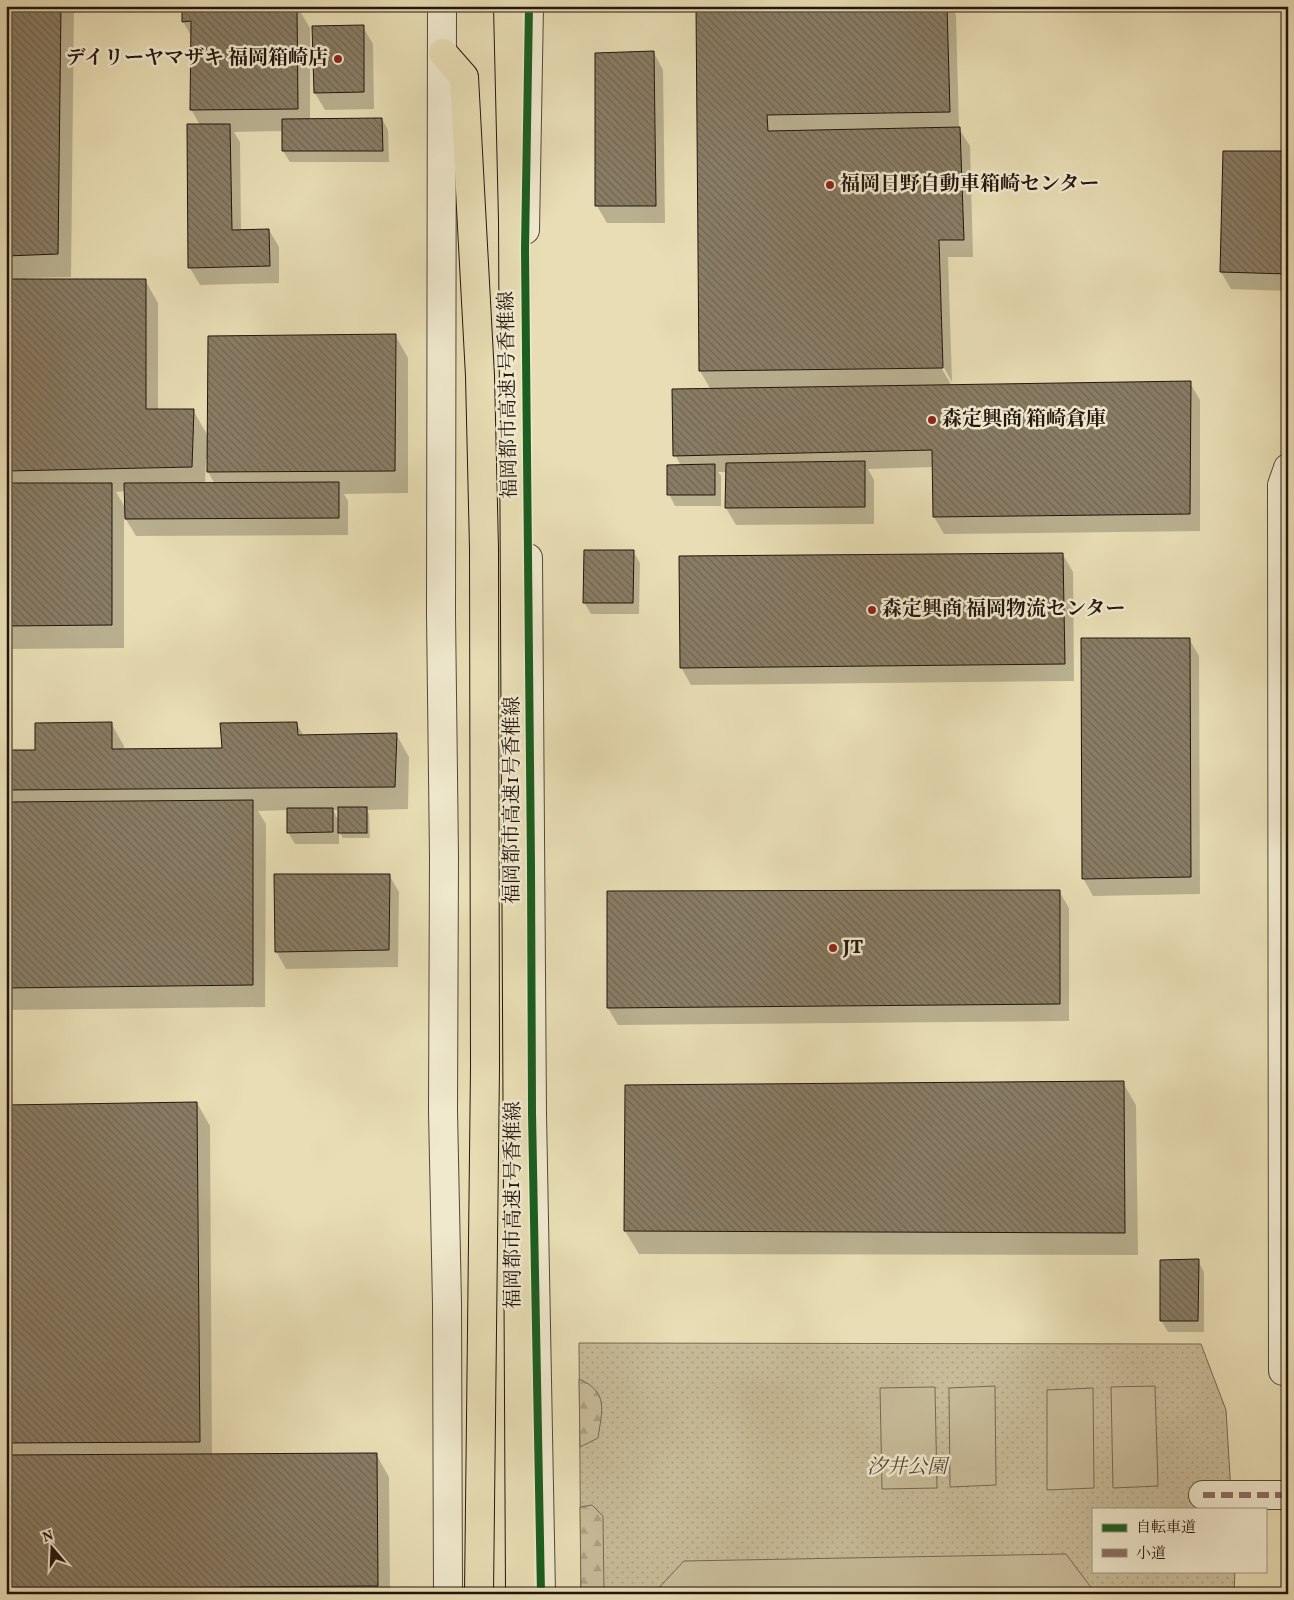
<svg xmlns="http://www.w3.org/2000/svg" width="1294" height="1600" viewBox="0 0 1294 1600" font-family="Vollkorn,'Noto Serif JP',serif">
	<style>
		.grass { fill: url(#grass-dots); stroke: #756854 }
		.forest { fill: url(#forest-firs); stroke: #756854 }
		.garden { fill: #c7bb98; stroke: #756854 }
		.shadow { fill: #0003; fill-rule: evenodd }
		.building { fill: url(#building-back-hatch); stroke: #23160f }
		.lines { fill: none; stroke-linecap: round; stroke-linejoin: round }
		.minor-casing { stroke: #544838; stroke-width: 30 }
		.highway-casing { stroke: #23160f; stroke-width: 30 }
		.minor { stroke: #f0e9ce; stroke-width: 28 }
		.highway { stroke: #e8ddb4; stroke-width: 28 }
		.quiet { stroke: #8d6e63; stroke-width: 6; stroke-dasharray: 12 6; stroke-linecap: butt }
		.cycleway-casing { stroke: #f0e9ce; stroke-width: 11 }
		.cycleway { stroke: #1b5e20; stroke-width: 8 }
		.poi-dot { fill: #8f2418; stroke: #f0e9ce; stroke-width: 2 }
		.labels { text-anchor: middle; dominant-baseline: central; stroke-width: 5; stroke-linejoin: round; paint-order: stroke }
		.poi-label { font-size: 20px; font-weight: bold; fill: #23160f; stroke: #f0e9ce; text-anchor: start }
		.street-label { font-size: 20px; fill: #23160f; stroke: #f0e9ce }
		.park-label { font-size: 20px; font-style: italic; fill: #544838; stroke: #f0e9ce }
	</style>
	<defs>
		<pattern id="grass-dots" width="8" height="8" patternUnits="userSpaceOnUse" patternTransform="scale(1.25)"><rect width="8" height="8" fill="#c7bb98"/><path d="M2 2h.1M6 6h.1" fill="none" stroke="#aba082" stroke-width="1.8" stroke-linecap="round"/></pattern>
		<pattern id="forest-firs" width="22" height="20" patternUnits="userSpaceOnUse" patternTransform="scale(1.25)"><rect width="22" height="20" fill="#c7bb98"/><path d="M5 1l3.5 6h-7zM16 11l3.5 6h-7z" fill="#aba082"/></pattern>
		<pattern id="building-back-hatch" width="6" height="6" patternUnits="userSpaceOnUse" patternTransform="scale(1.25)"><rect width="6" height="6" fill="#897d65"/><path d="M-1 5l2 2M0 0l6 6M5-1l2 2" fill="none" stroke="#706552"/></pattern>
	</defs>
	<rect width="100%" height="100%" fill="#e8ddb4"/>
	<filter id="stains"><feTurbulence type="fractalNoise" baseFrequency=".004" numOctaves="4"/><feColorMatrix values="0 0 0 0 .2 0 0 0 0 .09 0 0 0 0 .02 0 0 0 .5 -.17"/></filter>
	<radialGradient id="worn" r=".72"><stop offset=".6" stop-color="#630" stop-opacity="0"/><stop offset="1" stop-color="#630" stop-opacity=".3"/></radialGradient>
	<path class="grass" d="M579,1343L1201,1344L1226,1410L1232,1509H1093V1571H1235L1234,1594H581Z"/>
	<g class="forest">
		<path d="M579,1379C609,1392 602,1410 598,1438L580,1447Z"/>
		<path d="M592,1505L603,1516L604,1594H581L580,1507Z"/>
	</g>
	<g class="garden">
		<path d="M995,1386L996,1485L950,1487L949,1388Z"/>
		<path d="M1155,1386L1158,1486L1113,1488L1111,1387Z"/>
		<path d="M935,1387L937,1488L882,1489L880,1388Z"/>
		<path d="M1093,1388L1094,1488L1047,1490V1390Z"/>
		<path d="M1066,1554L1096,1594H653L684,1561Z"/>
	</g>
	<g class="shadow">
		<path d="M6,6H74L71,277L27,278V280H145L158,303V410H193L208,436L395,335L408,358V493L344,494L348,501V535L136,536L124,516V648L6,649ZM206,459H208V472L215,484H205ZM126,491V509L116,492Z"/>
		<path d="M183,6H297L310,28V120L382,119L388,130L389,162H290L283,151V131L234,132L240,142L241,231L269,230L279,247V283L200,285L190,268L200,125L191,109L192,37L183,22Z"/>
		<path d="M697,6H951L956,15L959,129L970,146L973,257H948L952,382L941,362L939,364L952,386L1190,383L1200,400V531L944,534L934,517L933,467L868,469L874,480V524L736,525L726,508L727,472H718L721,476V506H675L669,494L681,466L675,455L711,390L700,371Z"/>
		<path d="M363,27L373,44L374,109L325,110L315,93Z"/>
		<path d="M654,53L663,70L665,223H607L597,206Z"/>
		<path d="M1288,153V291L1231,289L1221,272Z"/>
		<path d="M633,551L640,563L639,614H591L584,602Z"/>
		<path d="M1063,555L1073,572L1074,681L691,685L681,667Z"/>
		<path d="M1189,639L1199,656L1200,894L1093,896L1083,878Z"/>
		<path d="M111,723L124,746V750L223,749L296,723L304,736L396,734L409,757L408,809L367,810L369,814L370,838H343L339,832V844H295L288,832V810L258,811L266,824L265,1007L6,1010V803H9L6,798V751H37ZM333,810H339V821Z"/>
		<path d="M389,875L399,892L398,967L286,969L276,951Z"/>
		<path d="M1059,891L1069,908V1021L618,1025L608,1008Z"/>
		<path d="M1123,1083L1136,1105L1138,1255L639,1254L625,1231Z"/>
		<path d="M197,1103L210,1126L212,1455L376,1454L389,1477L390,1594H6V1107Z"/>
		<path d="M1198,1261L1204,1272V1332H1168L1161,1320Z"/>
	</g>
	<g class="building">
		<path d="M6,6H61L58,254L6,256Z"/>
		<path d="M182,6H297L298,109L190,110L191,21L182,22Z"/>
		<path d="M696,6H947L950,112L767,115L768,131L960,127L964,240H939L943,368L699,371Z"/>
		<path d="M364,25V92L314,93L312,26Z"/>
		<path d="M654,51L656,206H595V53Z"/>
		<path d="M382,118L383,151H282V119Z"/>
		<path d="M187,124H230L232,230L269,229L270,266L188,268Z"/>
		<path d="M1223,151H1288V274L1220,272Z"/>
		<path d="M6,279H146V409H194L192,467L6,471Z"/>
		<path d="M396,334L395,471L207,472L208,336Z"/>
		<path d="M1191,381L1190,514L933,517L932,450L673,456L672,389Z"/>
		<path d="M865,461V507L725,508L726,463Z"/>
		<path d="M715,464V495H667V465Z"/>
		<path d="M339,482V518L125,519L124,483Z"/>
		<path d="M6,483H112V625L6,626Z"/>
		<path d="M584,550H634L633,603H583Z"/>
		<path d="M1063,553L1065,664L680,668L679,556Z"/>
		<path d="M1081,638H1190L1191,877L1082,879Z"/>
		<path d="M112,722V749L222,748L220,723L297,722L298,735L397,733L395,787L6,790V750H35V723Z"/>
		<path d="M253,800V985L6,988V802Z"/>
		<rect x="338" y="807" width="29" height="26"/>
		<path d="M287,808H333V832L287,833Z"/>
		<path d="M274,874H390L389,950L275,952Z"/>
		<path d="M1060,890V1004L607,1008V891Z"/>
		<path d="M1124,1081L1125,1233L624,1231L625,1085Z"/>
		<path d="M197,1102L200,1442L6,1443V1105Z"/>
		<path d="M1199,1259L1198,1321H1160V1260Z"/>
		<path d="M377,1453L378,1586L240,1587V1594H106V1589L6,1591V1455Z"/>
	</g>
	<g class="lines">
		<g class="minor-casing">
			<g id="minor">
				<path d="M442,6L441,614L444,856L443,1111L447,1304L448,1594"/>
				<path d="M525,230L529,6"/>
				<path d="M528,558L532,1113L541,1594"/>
				<path d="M1283,1371L1282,485L1288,468"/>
				<path d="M1203,1495H1288"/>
			</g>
		</g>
		<g class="highway-casing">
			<g id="highway">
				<path d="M508,6L513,221L520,1594"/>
				<path d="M443,53L464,77L480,376L484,549L485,1067L479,1594"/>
			</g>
		</g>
		<use href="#minor" class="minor"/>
		<use href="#highway" class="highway"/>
		<path class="quiet" d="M1203,1495H1288"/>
		<g class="cycleway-casing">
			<path id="cycleway" d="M529,6L525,249L531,866L532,1113L541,1594"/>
		</g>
		<use href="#cycleway" class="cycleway"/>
	</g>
	<g class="poi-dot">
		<circle cx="338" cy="59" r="5"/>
		<circle cx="830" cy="185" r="5"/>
		<circle cx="932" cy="420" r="5"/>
		<circle cx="872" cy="610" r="5"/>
		<circle cx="833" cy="948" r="5"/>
	</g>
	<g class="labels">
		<g class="poi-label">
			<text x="328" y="59" text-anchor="end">デイリーヤマザキ 福岡箱崎店</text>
			<text x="840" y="185">福岡日野自動車箱崎センター</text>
			<text x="942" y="420">森定興商 箱崎倉庫</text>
			<text x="882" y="610">森定興商 福岡物流センター</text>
			<text x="843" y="948">JT</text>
		</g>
		<g class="street-label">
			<text transform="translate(509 395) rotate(-91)">福岡都市高速1号香椎線</text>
			<text transform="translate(513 800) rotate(-90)">福岡都市高速1号香椎線</text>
			<text transform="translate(514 1205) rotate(-90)">福岡都市高速1号香椎線</text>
		</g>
		<g class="park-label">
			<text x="907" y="1468">汐井公園</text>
		</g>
	</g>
	<rect width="1294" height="1600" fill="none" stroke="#e8ddb4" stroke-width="25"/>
	<rect x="8" y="8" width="1279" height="1585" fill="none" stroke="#23160f" stroke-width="2.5"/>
	<rect x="12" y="12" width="1269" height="1575" fill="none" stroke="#23160f"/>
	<rect x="1092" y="1508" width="175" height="65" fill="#f0e9ce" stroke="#9e9582"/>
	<rect x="1102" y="1524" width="25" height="8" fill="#1b5e20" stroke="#9e9582"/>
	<text x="1136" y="1532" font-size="15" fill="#23160f">自転車道</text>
	<rect x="1102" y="1549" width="25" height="8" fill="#8d6e63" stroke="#9e9582"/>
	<text x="1136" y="1558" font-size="15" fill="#23160f">小道</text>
	<g transform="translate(52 1548) rotate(341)" stroke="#f0e9ce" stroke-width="4" paint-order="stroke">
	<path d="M0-4L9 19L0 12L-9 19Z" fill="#23160f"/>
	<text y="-8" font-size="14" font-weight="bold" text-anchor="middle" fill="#23160f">N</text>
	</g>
	<rect width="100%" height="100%" filter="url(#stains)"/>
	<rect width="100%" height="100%" fill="url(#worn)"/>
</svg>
